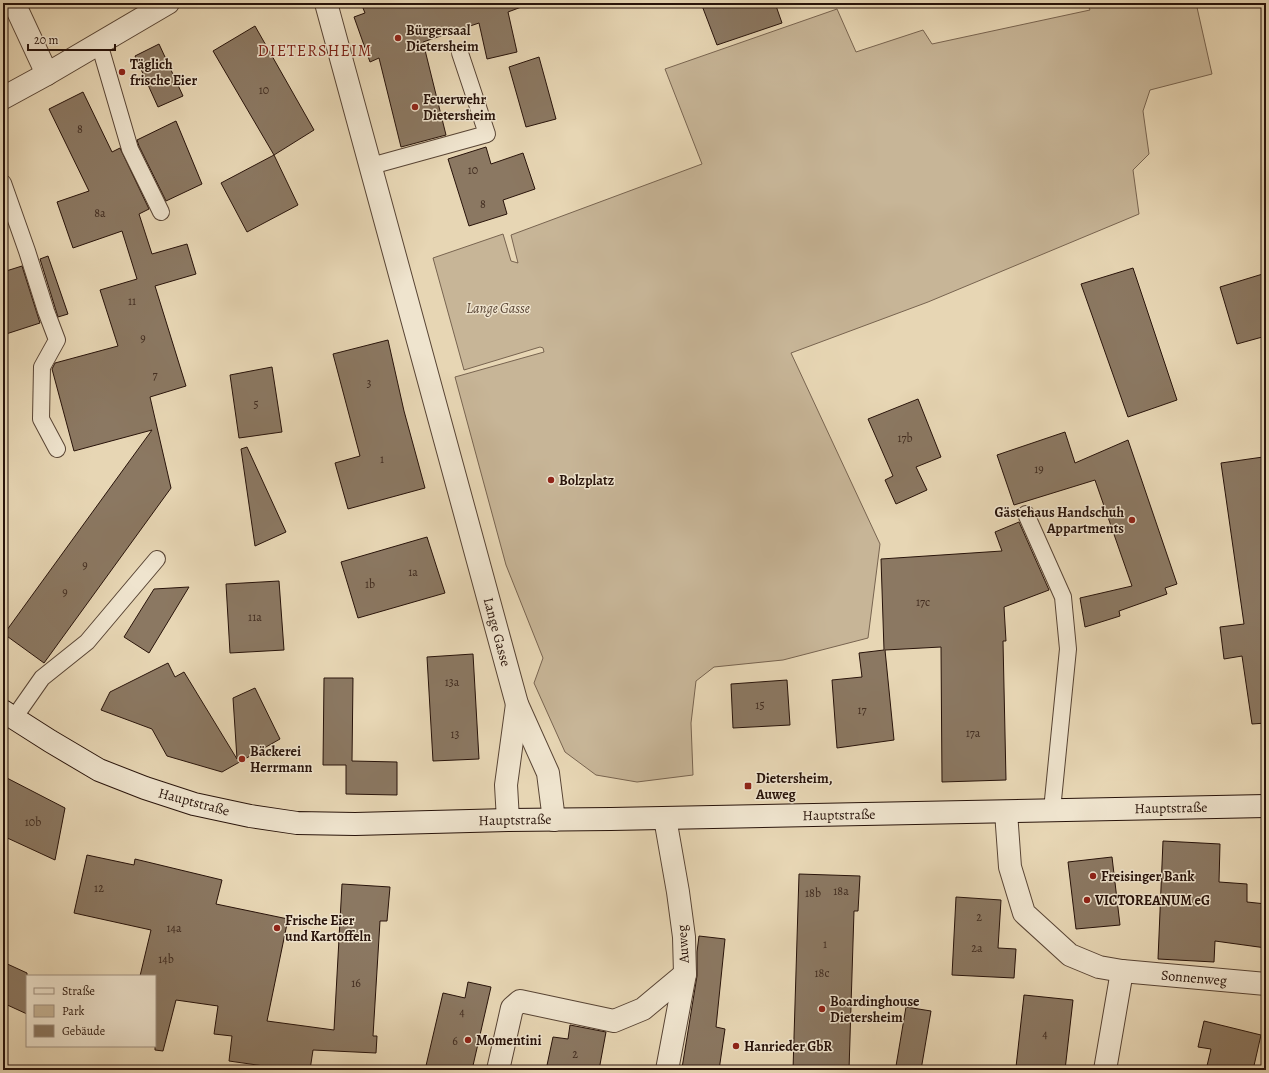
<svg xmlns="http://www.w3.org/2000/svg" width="1269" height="1073" viewBox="0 0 1269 1073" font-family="Alegreya,serif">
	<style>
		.green { fill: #c7b597; stroke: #786450 }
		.building { fill: #8b7862; stroke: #28130a }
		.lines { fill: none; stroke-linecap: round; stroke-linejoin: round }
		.service-casing { stroke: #584434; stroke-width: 18 }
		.minor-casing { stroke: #584434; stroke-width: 24 }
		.tertiary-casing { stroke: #584434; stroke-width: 24 }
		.secondary-casing { stroke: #28130a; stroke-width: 24 }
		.service { stroke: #efe4ce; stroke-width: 16 }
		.minor { stroke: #efe4ce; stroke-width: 22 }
		.tertiary { stroke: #efe4ce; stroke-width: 22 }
		.secondary { stroke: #efe4ce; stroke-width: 22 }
		.poi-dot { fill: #8f2418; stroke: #efe4ce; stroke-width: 1.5 }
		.labels { text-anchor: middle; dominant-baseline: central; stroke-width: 3; stroke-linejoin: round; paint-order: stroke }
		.number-label { font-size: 12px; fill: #412c20 }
		.poi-label { font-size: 14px; font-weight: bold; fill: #28130a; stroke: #efe4ce; text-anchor: start }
		.park-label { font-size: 14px; font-style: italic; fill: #584434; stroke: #efe4ce }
		.street-label { font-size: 14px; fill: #28130a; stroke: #efe4ce }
		.quarter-label { font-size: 16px; letter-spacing: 1px; fill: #7a1f14; stroke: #efe4ce }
	</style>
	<rect width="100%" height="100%" fill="#e7d6b4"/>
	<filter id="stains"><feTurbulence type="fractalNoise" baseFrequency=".005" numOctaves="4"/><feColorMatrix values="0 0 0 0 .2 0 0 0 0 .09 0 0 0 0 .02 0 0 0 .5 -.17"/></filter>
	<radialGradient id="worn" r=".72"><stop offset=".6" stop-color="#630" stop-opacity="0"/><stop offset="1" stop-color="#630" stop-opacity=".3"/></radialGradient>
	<path class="green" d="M1087,3H1196L1212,74L1150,90L1143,111L1149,154L1133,170L1139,214L928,302L791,353L880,544L868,638L783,660L714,667L696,681L691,723L693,775L637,782L596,775L565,752L534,683L543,658L506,565L455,377L544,352L543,348L540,347L464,370L433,258L503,234L511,261L518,263L511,235L702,164L665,69L837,9L856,52L923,30L932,44L1090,10Z"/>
	<g class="building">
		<path d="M361,3H524V6L508,12L517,52L487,59L479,23L423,42L446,135L401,147L379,58L370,62L354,17L365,13Z"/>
		<path d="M701,3H775L782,23L717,45Z"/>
		<path d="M255,26L314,130L274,155L213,51Z"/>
		<path d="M159,44L183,96L158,107L135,56Z"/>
		<path d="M539,57L556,119L526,127L509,67Z"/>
		<path d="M83,92L112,152L120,148L149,209L139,214L152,254L187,244L196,274L155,286L186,386L150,397L171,488L44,663L4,634L152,430L74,451L52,369L55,363L118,346L100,290L137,279L122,231L73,248L57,202L89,191L49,109Z"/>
		<path d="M176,121L202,184L166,201L139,146L137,140Z"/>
		<path d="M486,147L491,164L523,153L535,189L503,200L507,214L469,226L448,159Z"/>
		<path d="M274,155L298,205L247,232L221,183Z"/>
		<path d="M48,256L68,314L58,317L40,259Z"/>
		<path d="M22,266L40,323L3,335V272Z"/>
		<path d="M1133,268L1177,400L1128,417L1081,284Z"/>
		<path d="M1266,273V336L1237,344L1220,287Z"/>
		<path d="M388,340L404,411L425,488L348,509L335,463L360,456L333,354Z"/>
		<path d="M272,367L282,432L239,438L230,375Z"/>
		<path d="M918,399L941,457L916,467L927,490L896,504L885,480L893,476L868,419Z"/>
		<path d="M1065,432L1075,463L1128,440L1177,584L1165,588L1167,594L1119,611L1120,616L1085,627L1080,598L1132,586L1095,480L1014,505L997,455Z"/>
		<path d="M247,447L286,532L255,546L241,449Z"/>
		<path d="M1263,457L1266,475V723L1252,724L1242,656L1224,659L1220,627L1244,624L1221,463Z"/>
		<path d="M1019,522L1049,590L1004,607L1006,641H1003L1006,780L942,782L941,647L885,650L894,740L837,748L832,680L862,677L859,653L884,650L881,559L1002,551L995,532Z"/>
		<path d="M427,537L445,593L358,618L341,562Z"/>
		<path d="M279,581L284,650L230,653L226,584Z"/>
		<path d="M189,587L149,653L124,637L154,589Z"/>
		<path d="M473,654L479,759L433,761L427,657Z"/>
		<path d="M168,663L175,677L184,672L237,759L233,698L255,688L280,739L222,772L167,756L152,729L101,710L110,692Z"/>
		<path d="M324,678H353L352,761L397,762V795L346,794V765H323Z"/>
		<path d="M787,680L790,725L733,728L731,684Z"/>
		<path d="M3,776L65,808L55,860L3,836Z"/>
		<path d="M1163,841L1220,844L1219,882L1247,884V902L1266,904V948L1215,941L1214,962L1158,959Z"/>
		<path d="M87,855L134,865L135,859L222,880L216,904L288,919L267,1021L334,1030L342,884L390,887L387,921H380L373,1036H377L376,1053L313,1050L310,1070H292L229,1061L232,1036L214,1034L218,1006L176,1000L163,1051L155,1050V976H140L151,930L74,913Z"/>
		<path d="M1112,857L1120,925L1076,929L1068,862Z"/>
		<path d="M799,874L860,876L858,911H854L849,1070H793Z"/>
		<path d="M956,897L1001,900L998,948L1016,949L1014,978L952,975Z"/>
		<path d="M699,936L725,939L716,1027L725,1029L719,1070H697L682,1068L697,976V952Z"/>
		<path d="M3,962L27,973V1014L3,1003Z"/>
		<path d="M468,982L491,987L472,1070H425L443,993L465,998Z"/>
		<path d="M1024,995L1073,1000L1065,1070H1047L1016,1067Z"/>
		<path d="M906,1007L931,1011L921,1070L896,1066Z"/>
		<path d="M1204,1021L1261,1035L1253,1070H1206L1211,1049L1198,1047Z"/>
		<path d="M570,1025L606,1032L599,1070H546L553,1037L568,1039Z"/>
	</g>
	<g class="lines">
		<g class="service-casing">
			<g id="service">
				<path d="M99,43L130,149L161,212"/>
				<path d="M371,166L487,134L460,53"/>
				<path d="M3,183L27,251L46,311L57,340L42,367L41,419L57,449"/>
				<path d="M1026,514L1063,597L1068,649L1052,810"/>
				<path d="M14,718L42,678L87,642L157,559"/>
			</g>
		</g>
		<g class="minor-casing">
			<g id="minor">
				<path d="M14,3L47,74"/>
				<path d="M326,3L517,704L548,773L554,820"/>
				<path d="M1006,812L1010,867L1024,913L1070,955L1099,967L1122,971L1266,984"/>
				<path d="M665,818L678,892L684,937L685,974L667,1070"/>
				<path d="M508,820L506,785L517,704"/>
				<path d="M498,1070L512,1008L520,1001L614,1021L643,1009L685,974"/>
				<path d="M1105,1070L1122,971"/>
			</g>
		</g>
		<g class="tertiary-casing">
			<path id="tertiary" d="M3,98L47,74L168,3"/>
		</g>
		<g class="secondary-casing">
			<path id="secondary" d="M3,711L50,741L99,770L145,788L194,804L250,816L297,823L355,824L508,820L611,819L1266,806"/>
		</g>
		<use href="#service" class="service"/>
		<use href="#minor" class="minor"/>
		<use href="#tertiary" class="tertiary"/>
		<use href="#secondary" class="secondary"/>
	</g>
	<g class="poi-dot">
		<circle cx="398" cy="38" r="4"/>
		<circle cx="122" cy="72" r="4"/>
		<circle cx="415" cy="107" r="4"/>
		<circle cx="551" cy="480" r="4"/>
		<circle cx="1132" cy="520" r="4"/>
		<circle cx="242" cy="759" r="4"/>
		<rect x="744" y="782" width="8" height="8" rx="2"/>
		<circle cx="1093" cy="876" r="4"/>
		<circle cx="1087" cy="900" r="4"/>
		<circle cx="277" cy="928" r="4"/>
		<circle cx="822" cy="1009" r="4"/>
		<circle cx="468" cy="1040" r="4"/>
		<circle cx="736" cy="1046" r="4"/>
	</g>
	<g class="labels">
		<g class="number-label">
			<text x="264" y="90">10</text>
			<text x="80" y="129">8</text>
			<text x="473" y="170">10</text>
			<text x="483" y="204">8</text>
			<text x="100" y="213">8a</text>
			<text x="132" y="301">11</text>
			<text x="143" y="338">9</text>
			<text x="155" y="375">7</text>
			<text x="369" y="383">3</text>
			<text x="256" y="404">5</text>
			<text x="905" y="438">17b</text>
			<text x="382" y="459">1</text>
			<text x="1039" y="469">19</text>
			<text x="85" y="565">9</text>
			<text x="413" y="572">1a</text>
			<text x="370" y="584">1b</text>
			<text x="65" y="592">9</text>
			<text x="923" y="602">17c</text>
			<text x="255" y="617">11a</text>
			<text x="452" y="682">13a</text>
			<text x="760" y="705">15</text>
			<text x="862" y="710">17</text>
			<text x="973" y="733">17a</text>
			<text x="455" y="734">13</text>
			<text x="33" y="822">10b</text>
			<text x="99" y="888">12</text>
			<text x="841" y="891">18a</text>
			<text x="813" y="893">18b</text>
			<text x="979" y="917">2</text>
			<text x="174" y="928">14a</text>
			<text x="825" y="944">1</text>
			<text x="977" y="948">2a</text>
			<text x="166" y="959">14b</text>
			<text x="822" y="973">18c</text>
			<text x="356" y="983">16</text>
			<text x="462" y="1012">4</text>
			<text x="1045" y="1034">4</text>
			<text x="455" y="1041">6</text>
			<text x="575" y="1054">2</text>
		</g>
		<g class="poi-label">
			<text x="406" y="30">Bürgersaal<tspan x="406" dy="16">Dietersheim</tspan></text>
			<text x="130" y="64">Täglich<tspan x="130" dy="16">frische Eier</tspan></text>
			<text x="423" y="99">Feuerwehr<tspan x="423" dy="16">Dietersheim</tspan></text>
			<text x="559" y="480">Bolzplatz</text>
			<text x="1124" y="512" text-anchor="end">Gästehaus Handschuh<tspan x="1124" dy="16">Appartments</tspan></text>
			<text x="250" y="751">Bäckerei<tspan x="250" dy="16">Herrmann</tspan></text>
			<text x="756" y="778">Dietersheim,<tspan x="756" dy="16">Auweg</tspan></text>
			<text x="1101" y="876">Freisinger Bank</text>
			<text x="1095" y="900">VICTOREANUM eG</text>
			<text x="285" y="920">Frische Eier<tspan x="285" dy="16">und Kartoffeln</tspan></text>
			<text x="830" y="1001">Boardinghouse<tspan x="830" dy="16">Dietersheim</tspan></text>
			<text x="476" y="1040">Momentini</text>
			<text x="744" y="1046">Hanrieder GbR</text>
		</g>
		<g class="park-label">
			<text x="498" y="308">Lange Gasse</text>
		</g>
		<g class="street-label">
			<text transform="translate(497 632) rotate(75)">Lange Gasse</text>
			<text transform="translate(194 802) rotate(15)">Hauptstraße</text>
			<text transform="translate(1171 808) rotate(-1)">Hauptstraße</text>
			<text transform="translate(839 815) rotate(-1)">Hauptstraße</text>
			<text transform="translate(515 820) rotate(-1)">Hauptstraße</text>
			<text transform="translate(683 944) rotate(-94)">Auweg</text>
			<text transform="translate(1194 978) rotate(5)">Sonnenweg</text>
		</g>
		<g class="quarter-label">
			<text x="315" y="51">DIETERSHEIM</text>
		</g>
	</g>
	<rect width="1269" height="1073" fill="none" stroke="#e7d6b4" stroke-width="16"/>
	<rect x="4" y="4" width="1261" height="1065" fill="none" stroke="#28130a" stroke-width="2"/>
	<rect x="8" y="8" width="1253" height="1057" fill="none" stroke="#28130a"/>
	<rect x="26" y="975" width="130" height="72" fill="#efe4ce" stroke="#9f9080"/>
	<rect x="34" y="988" width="20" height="6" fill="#efe4ce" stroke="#9f9080"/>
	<text x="62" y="995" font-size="12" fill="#28130a">Straße</text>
	<rect x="34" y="1005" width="20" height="12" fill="#c7b597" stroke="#9f9080"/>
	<text x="62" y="1015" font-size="12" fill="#28130a">Park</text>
	<rect x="34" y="1025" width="20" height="12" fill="#8b7862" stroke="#9f9080"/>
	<text x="62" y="1035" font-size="12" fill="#28130a">Gebäude</text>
	<path d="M28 44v6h87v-6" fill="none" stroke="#28130a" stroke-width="2"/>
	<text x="34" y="44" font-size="12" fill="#28130a" stroke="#efe4ce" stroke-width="3" paint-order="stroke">20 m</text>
	<rect width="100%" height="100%" filter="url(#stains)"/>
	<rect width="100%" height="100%" fill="url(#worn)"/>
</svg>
